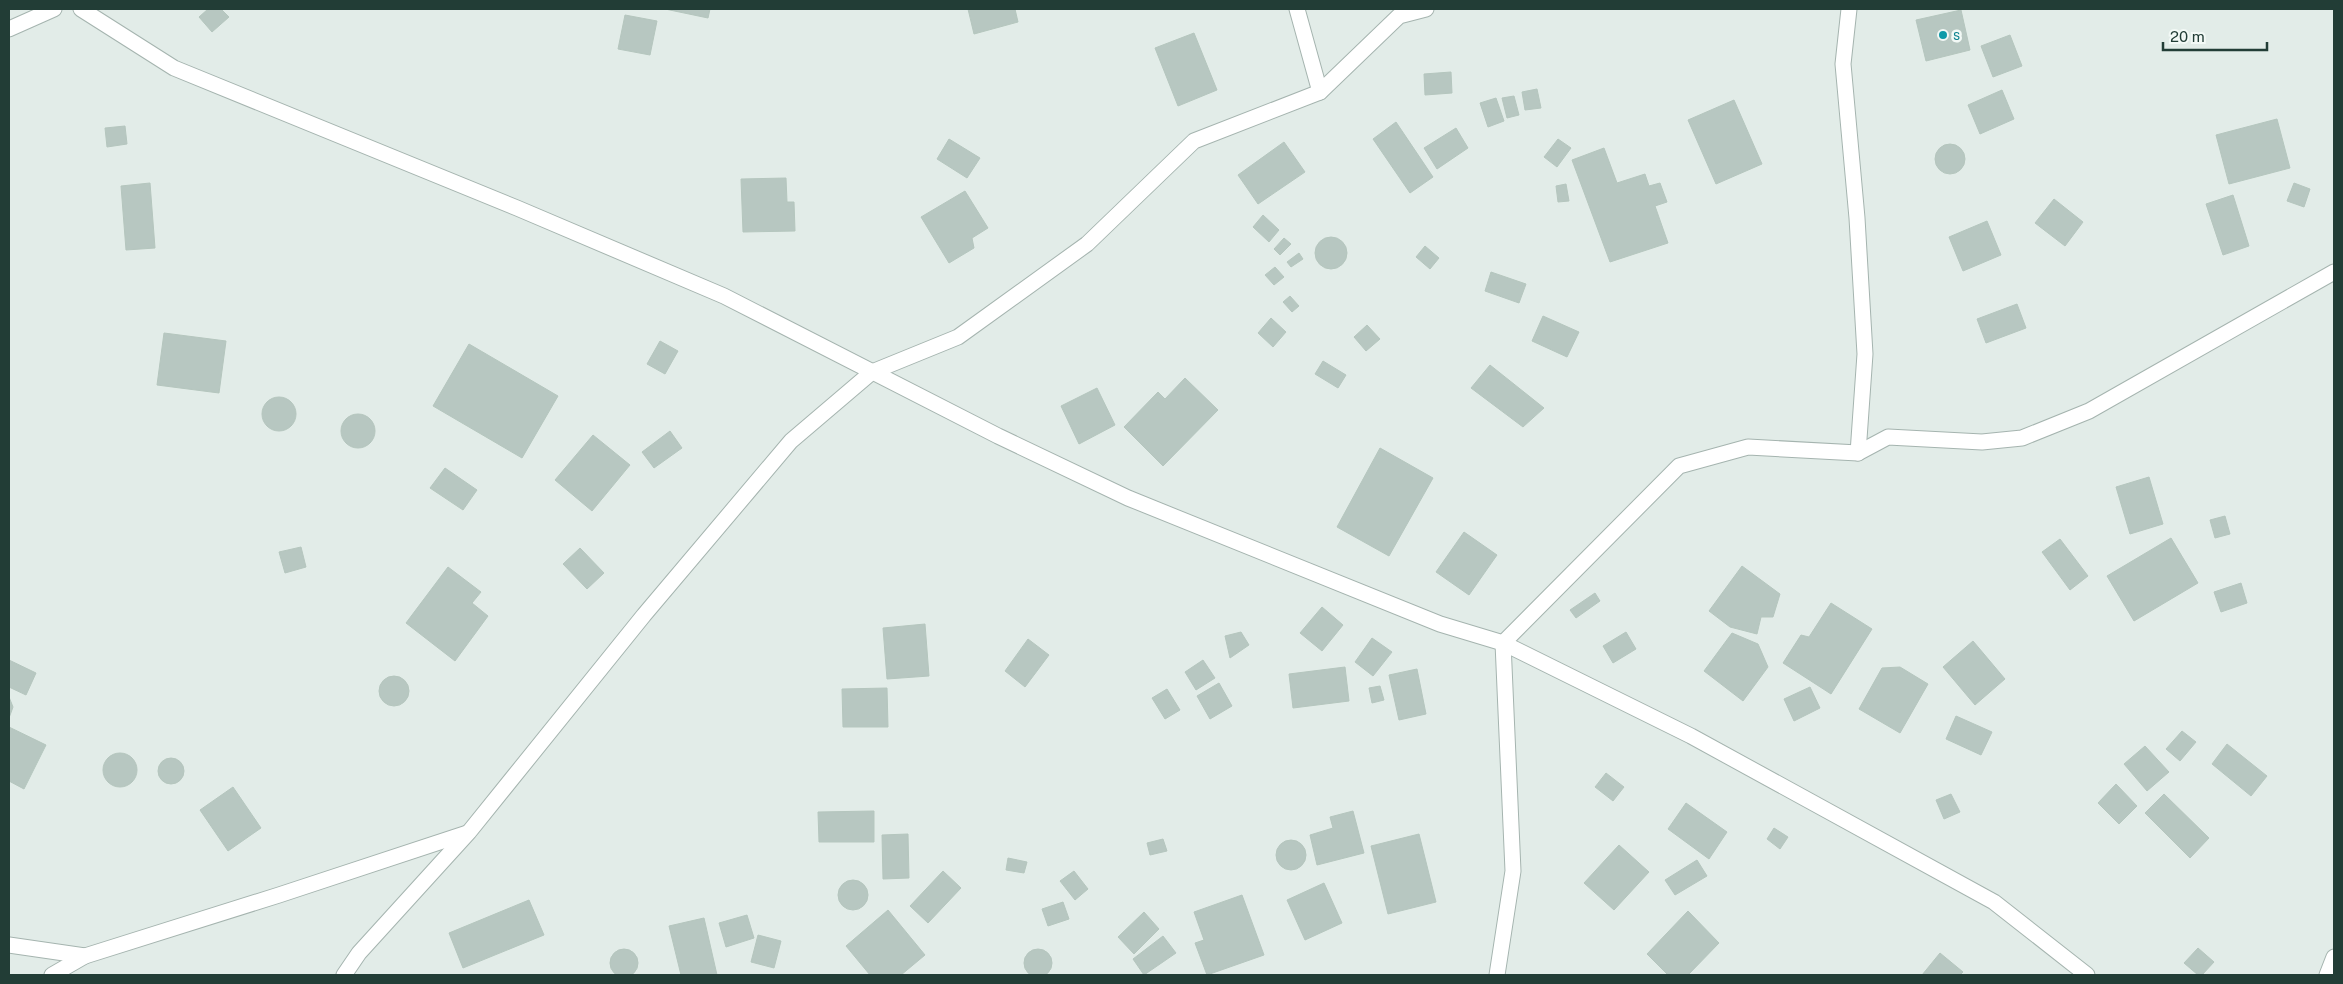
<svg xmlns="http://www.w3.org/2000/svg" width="2343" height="984" viewBox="0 0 2343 984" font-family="'Public Sans',sans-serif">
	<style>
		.building { fill: #b7c7c1; stroke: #b5c6be }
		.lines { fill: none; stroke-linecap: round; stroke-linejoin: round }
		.street-casing { stroke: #a5b4af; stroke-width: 17 }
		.street { stroke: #fff; stroke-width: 15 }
		.culture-dot { fill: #0f9aa8; stroke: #f3f9f6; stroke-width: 2 }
		.labels { text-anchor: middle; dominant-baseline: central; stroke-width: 5; stroke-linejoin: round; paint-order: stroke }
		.culture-label { font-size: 14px; fill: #0d838f; stroke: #f3f9f6; text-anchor: start }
	</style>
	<rect width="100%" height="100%" fill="#e2ece8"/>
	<g class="building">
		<path d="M208,9H221L229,17L212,32L199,17Z"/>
		<path d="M665,9H710L708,18Z"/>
		<path d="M968,9H1015L1018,22L974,34Z"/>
		<path d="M1961,10L1970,50L1926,61L1916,20Z"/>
		<path d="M625,15L657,21L650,55L618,49Z"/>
		<path d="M1194,33L1217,90L1178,106L1155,48Z"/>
		<path d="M2010,35L2022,66L1993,77L1981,46Z"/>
		<path d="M1451,72L1452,93L1425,95L1424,74Z"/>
		<path d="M1537,89L1541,108L1525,110L1522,92Z"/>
		<path d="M2002,90L2014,119L1980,134L1968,105Z"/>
		<path d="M1514,96L1519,115L1507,118L1502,98Z"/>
		<path d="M1496,98L1504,121L1488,127L1480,103Z"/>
		<path d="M1734,100L1762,164L1716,184L1688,120Z"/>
		<path d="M2277,119L2290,168L2229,184L2216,135Z"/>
		<path d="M1396,122L1433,177L1410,193L1373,139Z"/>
		<path d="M125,126L127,144L107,147L105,128Z"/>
		<path d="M1456,128L1468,148L1437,169L1424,148Z"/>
		<path d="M949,139L980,158L967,178L937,159Z"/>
		<path d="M1558,139L1571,148L1557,167L1544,157Z"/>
		<path d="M1284,142L1305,172L1258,204L1238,175Z"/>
		<circle cx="1950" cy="159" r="15"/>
		<path d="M1604,148L1617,183L1645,174L1649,186L1660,183L1667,202L1655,206L1668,243L1610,262L1572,160Z"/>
		<path d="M786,178L787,202H794L795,231L743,232L741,179Z"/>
		<path d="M150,183L155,248L126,250L121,186Z"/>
		<path d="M2294,183L2310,189L2304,207L2287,201Z"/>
		<path d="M1566,184L1569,201L1558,202L1556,186Z"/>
		<path d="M965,191L988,228L972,238L974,248L949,263L921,217Z"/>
		<path d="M2233,195L2249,246L2223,255L2206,204Z"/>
		<path d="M2054,199L2083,222L2065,246L2035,223Z"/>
		<path d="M1263,215L1279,230L1269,242L1253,227Z"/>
		<path d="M1987,221L2001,255L1963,271L1949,237Z"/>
		<circle cx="1331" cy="253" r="16"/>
		<path d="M1284,238L1291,244L1280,255L1274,249Z"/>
		<path d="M1425,246L1439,258L1430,269L1416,257Z"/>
		<path d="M1299,253L1303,259L1291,267L1287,262Z"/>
		<path d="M1275,267L1284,277L1274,285L1265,275Z"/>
		<path d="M1491,272L1526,284L1519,303L1485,291Z"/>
		<path d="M1290,296L1299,306L1292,312L1283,302Z"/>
		<path d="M2017,304L2026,328L1986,343L1977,319Z"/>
		<path d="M1543,316L1579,332L1567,357L1532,341Z"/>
		<path d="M1271,318L1286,332L1273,347L1258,333Z"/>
		<path d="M1367,325L1380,339L1366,351L1354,337Z"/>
		<path d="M164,333L226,341L219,393L157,385Z"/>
		<path d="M660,341L678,351L665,374L647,364Z"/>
		<path d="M469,344L558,396L522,458L433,406Z"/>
		<path d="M1323,361L1346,375L1338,388L1315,374Z"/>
		<path d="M1490,365L1544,408L1523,427L1471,388Z"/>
		<path d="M1185,378L1218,410L1163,466L1124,427L1158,392L1165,399Z"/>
		<path d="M1097,388L1115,425L1079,444L1061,406Z"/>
		<circle cx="279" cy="414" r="17"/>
		<circle cx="358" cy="431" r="17"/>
		<path d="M670,431L682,448L654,468L642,452Z"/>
		<path d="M593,435L630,465L592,511L555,480Z"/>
		<path d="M1380,448L1433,478L1389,556L1337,527Z"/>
		<path d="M445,468L477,490L463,510L430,488Z"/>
		<path d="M2149,477L2163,524L2130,534L2116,487Z"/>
		<path d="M2225,516L2230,534L2215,538L2210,520Z"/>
		<path d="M1464,532L1497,555L1469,595L1436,572Z"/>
		<path d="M2171,538L2198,583L2134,621L2107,576Z"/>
		<path d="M2060,539L2088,576L2070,590L2042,552Z"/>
		<path d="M301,547L306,567L285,573L279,552Z"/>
		<path d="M580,548L604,573L587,589L563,564Z"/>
		<path d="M1742,566L1780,594L1773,617H1761L1757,634L1730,627L1709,611Z"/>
		<path d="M448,567L481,592L472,603L488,616L455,661L406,623Z"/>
		<path d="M2241,583L2247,603L2221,612L2214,592Z"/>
		<path d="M1595,593L1600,601L1576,618L1570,610Z"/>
		<path d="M1831,603L1872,629L1831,694L1783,663L1801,635L1809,637Z"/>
		<path d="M1322,607L1343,625L1322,651L1300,633Z"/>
		<path d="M925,624L929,676L887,679L883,628Z"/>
		<path d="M1241,632L1249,645L1230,658L1225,636Z"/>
		<path d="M1626,632L1636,649L1613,663L1603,646Z"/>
		<path d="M1732,633L1758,644L1768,667L1743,701L1704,671Z"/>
		<path d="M1372,638L1392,652L1373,676L1355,662Z"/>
		<path d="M1028,639L1049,655L1025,687L1005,671Z"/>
		<path d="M1973,641L2005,679L1975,705L1943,667Z"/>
		<path d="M9,660L36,673L26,695L9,687Z"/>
		<path d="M1203,660L1215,678L1196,690L1185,672Z"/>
		<path d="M1345,667L1349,701L1293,708L1289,674Z"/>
		<path d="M1900,667L1928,684L1900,733L1859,709L1882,668Z"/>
		<path d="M1417,669L1426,714L1399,720L1389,675Z"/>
		<circle cx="394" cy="691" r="15"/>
		<path d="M1219,683L1232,706L1210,719L1197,696Z"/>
		<path d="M1380,686L1384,700L1372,703L1369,688Z"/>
		<path d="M1810,687L1820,708L1794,721L1784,699Z"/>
		<path d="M887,688L888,727H843L842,689Z"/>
		<path d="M1167,689L1180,710L1165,719L1152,698Z"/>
		<path d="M9,697L13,707L9,718Z"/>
		<path d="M1956,716L1992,732L1981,755L1946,739Z"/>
		<path d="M9,727L46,745L24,789L9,781Z"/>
		<path d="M2182,731L2196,742L2180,761L2166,749Z"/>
		<path d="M2227,744L2267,776L2251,796L2212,764Z"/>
		<path d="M2145,746L2169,772L2147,791L2124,764Z"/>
		<circle cx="120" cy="770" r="17"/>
		<circle cx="171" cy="771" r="13"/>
		<path d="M1606,773L1624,787L1613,801L1595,787Z"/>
		<path d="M2116,784L2137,806L2119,824L2098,803Z"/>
		<path d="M233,787L261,828L228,851L200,810Z"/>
		<path d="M1951,794L1960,812L1944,819L1936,800Z"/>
		<path d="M2164,794L2209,838L2190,858L2145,813Z"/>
		<path d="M1686,803L1727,832L1709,859L1668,829Z"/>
		<path d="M874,811V842H819L818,812Z"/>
		<path d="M1353,811L1364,853L1317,865L1310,835L1333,828L1330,817Z"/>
		<path d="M1774,828L1788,837L1780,849L1767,839Z"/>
		<path d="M908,834L909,878L883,879L882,835Z"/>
		<path d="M1419,834L1436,902L1388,914L1371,846Z"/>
		<path d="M1163,839L1167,851L1150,855L1147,843Z"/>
		<circle cx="1291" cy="855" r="15"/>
		<path d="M1619,845L1649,872L1614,910L1584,883Z"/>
		<path d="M1008,858L1027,862L1024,873L1006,870Z"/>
		<path d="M1697,860L1707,876L1675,895L1665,880Z"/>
		<path d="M943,871L961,888L928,923L910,906Z"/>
		<path d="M1074,871L1088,889L1075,900L1060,881Z"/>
		<circle cx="853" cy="895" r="15"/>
		<path d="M1324,883L1342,923L1305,940L1287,900Z"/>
		<path d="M1242,895L1264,955L1207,975L1195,943L1204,940L1194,912Z"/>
		<path d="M529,900L544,935L463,968L449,933Z"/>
		<path d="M1063,902L1069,919L1048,926L1042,909Z"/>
		<path d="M888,910L925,955L901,975H870L846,946Z"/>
		<path d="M1688,911L1719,943L1688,975H1668L1647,954Z"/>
		<path d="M1144,912L1159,929L1134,954L1118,937Z"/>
		<path d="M747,915L754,938L726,947L719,923Z"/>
		<path d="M704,918L717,975H681L669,926Z"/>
		<path d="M758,935L781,941L774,968L751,962Z"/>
		<path d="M1163,936L1176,953L1144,975L1133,959Z"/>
		<path d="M2198,948L2214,962L2202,975H2198L2184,963Z"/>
		<circle cx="624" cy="963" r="14"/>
		<circle cx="1038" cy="963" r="14"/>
		<path d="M1940,953L1963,972L1960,975H1922Z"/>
	</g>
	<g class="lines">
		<g class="street-casing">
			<g id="street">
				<path d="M81,9L174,68L517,208L724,296L998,436L1128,498L1440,624L1503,643L1691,736L1994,902L2087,975"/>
				<path d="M1297,9L1320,92"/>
				<path d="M1849,9L1843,64L1857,218L1865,354L1858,453"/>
				<path d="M9,29L54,9"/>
				<path d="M9,945L85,956"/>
				<path d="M52,975L85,956L279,895L467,833"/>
				<path d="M344,975L359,953L469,832L644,615L791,441L872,372L958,337L1087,244L1194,141L1320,92L1399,16L1426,9"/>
				<path d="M1497,975L1513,871L1503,643L1679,466L1748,447L1858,453L1888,437L1982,442L2022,438L2089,411L2334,272"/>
				<path d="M2327,975L2334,957"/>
			</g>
		</g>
		<use href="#street" class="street"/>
	</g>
	<circle class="culture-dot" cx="1943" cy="35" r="5"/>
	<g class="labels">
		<g class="culture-label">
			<text x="1953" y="35">s</text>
		</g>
	</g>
	<rect width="2343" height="984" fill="none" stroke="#223d36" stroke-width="20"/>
	<path d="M2163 42v8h104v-8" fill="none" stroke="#223d36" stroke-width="2.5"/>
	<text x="2170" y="42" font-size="15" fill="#223d36" stroke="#f3f9f6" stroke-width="4" paint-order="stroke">20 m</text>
</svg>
